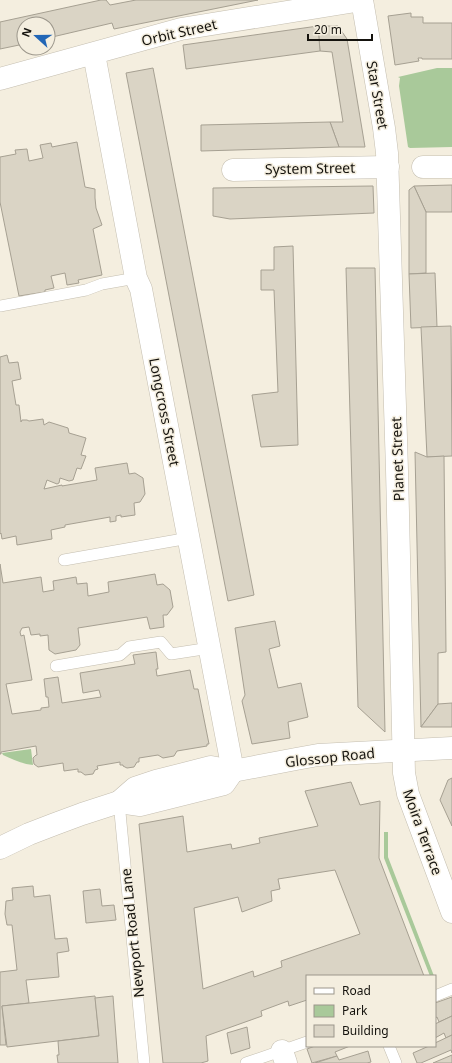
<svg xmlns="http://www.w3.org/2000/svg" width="452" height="1063" viewBox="0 0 452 1063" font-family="'Noto Sans',sans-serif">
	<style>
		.green { fill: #a9c99a }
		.building { fill: #dad4c5; stroke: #a6a092; fill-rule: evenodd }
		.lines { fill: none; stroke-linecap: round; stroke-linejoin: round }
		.service-casing { stroke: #c4beb0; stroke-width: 12 }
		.minor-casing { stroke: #c4beb0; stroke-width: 23 }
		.service { stroke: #fff; stroke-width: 11 }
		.minor { stroke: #fff; stroke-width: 22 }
		.labels { text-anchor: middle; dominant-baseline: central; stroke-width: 3; stroke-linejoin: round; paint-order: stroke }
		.street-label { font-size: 14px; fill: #15130e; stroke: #f4eedf }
	</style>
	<rect width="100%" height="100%" fill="#f4eedf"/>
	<g class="green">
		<path d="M437,68H452V147L410,148L408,147L399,86L400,78L398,77Z"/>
		<path d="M31,749L33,765C22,764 12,759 3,755L2,753Z"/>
		<path d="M384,832H388V857L434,976H430L384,858Z"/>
	</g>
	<g class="building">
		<path d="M101,0H106L110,5L136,0H258L114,29L112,23L48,38V24H24V44L0,49V22Z"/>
		<path d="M411,13V17H423V23H452V59H422V58H418L419,61L395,65L388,16Z"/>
		<path d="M318,26H338L347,39L365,147H339L330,122H343L332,52L320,51Z"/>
		<path d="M318,26L320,51L186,69L183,45Z"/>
		<path d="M153,68L254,595L228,601L126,73Z"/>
		<path d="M330,122L339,147L201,151V125Z"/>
		<path d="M77,142L85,187L95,189V198L96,208L102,225L93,229L102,275L78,280L79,283L67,285L65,273L51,276L54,288L45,290V292L19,296L0,202V157L16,154L15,150L27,149L29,161L43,158L40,145L51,143L52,147Z"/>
		<path d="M452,185V212H426L414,186Z"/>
		<path d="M373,186L374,213L230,219L213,216V188Z"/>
		<path d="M414,186L426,212V273L409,274V190Z"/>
		<path d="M293,246L298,445L261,447L252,395L278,392L274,290H261V270H274V247Z"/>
		<path d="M346,268H375L385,732L358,707Z"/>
		<path d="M435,273L437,327L411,328L409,274Z"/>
		<path d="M451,326L452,456L427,457L421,327Z"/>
		<path d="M7,355L9,363L18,362L21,379L12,381L16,405H19L21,422L22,420H27L29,421L43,419L44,425L49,422L68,428L69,433L86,438L81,455L86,456L81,469L77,468L73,480L69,481L60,478L59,483L57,484L47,480L44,489L62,485V486L97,480L95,468L127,463L129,474L135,473L143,478L145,494L140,502L134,503L135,515L121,517V515L116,516V521L110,522V517L65,525V527L51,530L52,539L17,545L16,536L2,539L1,533L0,534V357Z"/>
		<path d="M415,452L427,457L444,456L446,652L438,653V704L421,727Z"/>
		<path d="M0,564L3,583L41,577L43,592L54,590L53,581L76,577L77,584L87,583L88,596L109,592L108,582L155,574L157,585L163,584L170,590L173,607L167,615H163L164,627L150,629L147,617L78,628L80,645L76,650L55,654L49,650L48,635L40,636V634L31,635L29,627L22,628L20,632L21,636L24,635L32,680L6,684L12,714L41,710V708L49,707L48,697H46L44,679L58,677L62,703L101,697L99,690L83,693L80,673L135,664L133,655L156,652L158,669H156L157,676L190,670L194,689H198L209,744H207V746L177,751L174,756L163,758L158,755L139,758V762H137L134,767L127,768L123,766V765H120V762L97,766L98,769L95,770L93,774L85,775L81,772H78V769L64,771L63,763L38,767L34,764L33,758L36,755H37L36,746L1,752V754H0Z"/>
		<path d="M275,621L280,646L269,649L278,688L301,683L308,717L288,722L290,738L252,744L242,701L245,695L235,628Z"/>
		<path d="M452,703V727H421L438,704Z"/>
		<path d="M452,778V826L440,800L448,780Z"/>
		<path d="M351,782L360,805L380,801L379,858L424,976H307V1000L289,1006L288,1001L261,1011L262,1016L206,1036L208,1061L201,1063H163L139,824L183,816L187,852L231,844L232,849L260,843L259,838L318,826L305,791ZM335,870L360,934L281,961L282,967L254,977L253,971L203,989L194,908L238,897L242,912L272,901L271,891L280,889L278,879Z"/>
		<path d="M33,886L34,897L50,895L55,939L67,938L69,951L57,953L59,977L26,980L29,1003L2,1006L6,1045H0V972L17,970L12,925H7L5,914L6,901L13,900L12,888Z"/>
		<path d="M100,889L102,906L114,905L116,920L86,923L83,891Z"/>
		<path d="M95,996L99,1036L7,1047L2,1006Z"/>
		<path d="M113,996L118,1063H58L57,1055H59L58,1041L99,1036L95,998Z"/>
		<path d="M452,997V1016L439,1022L437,1017L435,1018V1003Z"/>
		<path d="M452,1016V1035L446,1038L444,1033L435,1038V1024Z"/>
		<path d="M247,1027L250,1048L231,1054L227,1033Z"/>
		<path d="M452,1035V1053L451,1050L421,1063H417L413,1053L429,1046H435V1043Z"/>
		<path d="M315,1046H350L335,1052L337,1056L312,1063L307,1049Z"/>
		<path d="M368,1051L371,1062L367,1063H315L337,1056L339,1060Z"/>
		<path d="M452,1055V1063H433Z"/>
	</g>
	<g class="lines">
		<g class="service-casing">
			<g id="service">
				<path d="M0,306L86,290L102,284L136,278"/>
				<path d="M64,560L189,538"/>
				<path d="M56,666L120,655L129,647L161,642L171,654L210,648"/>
				<path d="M119,802L144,1063"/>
				<path d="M435,996L452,989"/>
				<path d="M389,1046L396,1063"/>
				<path d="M246,1063L307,1042"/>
			</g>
		</g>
		<g class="minor-casing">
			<g id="minor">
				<path d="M362,0L384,128L387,153L397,470L404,773L408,794L452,912"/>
				<path d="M94,54L136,278L141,289L233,771"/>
				<path d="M0,79L181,29L362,0"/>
				<path d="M423,167H452"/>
				<path d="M233,170L388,167"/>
				<path d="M119,802L135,788L156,781L211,767L233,771L296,759L318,755L452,748"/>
				<path d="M0,848L29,834L55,824L82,814L119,802L140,805L224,784L233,771"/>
				<path d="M282,1051L286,1063"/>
			</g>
		</g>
		<use href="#service" class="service"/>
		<use href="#minor" class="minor"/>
	</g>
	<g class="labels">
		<g class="street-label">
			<text transform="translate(179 32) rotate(-13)">Orbit Street</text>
			<text transform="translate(378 95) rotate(80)">Star Street</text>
			<text transform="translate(310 168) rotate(-1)">System Street</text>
			<text transform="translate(165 412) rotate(79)">Longcross Street</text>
			<text transform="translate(397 459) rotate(-92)">Planet Street</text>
			<text transform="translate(330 757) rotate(-6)">Glossop Road</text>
			<text transform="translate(423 832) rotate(70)">Moira Terrace</text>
			<text transform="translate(132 933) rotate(-96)">Newport Road Lane</text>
		</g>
	</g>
	<rect x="306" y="975" width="130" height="72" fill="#f4eedf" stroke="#9b968b"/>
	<rect x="314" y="988" width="20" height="6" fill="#ffffff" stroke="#9b968b"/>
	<text x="342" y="995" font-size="12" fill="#15130e">Road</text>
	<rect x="314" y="1005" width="20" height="12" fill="#a9c99a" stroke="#9b968b"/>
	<text x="342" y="1015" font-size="12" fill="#15130e">Park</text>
	<rect x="314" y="1025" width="20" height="12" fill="#dad4c5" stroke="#9b968b"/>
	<text x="342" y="1035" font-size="12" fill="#15130e">Building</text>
	<g transform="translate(36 36) rotate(291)"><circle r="19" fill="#f4eedf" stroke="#9b968b"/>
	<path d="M0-3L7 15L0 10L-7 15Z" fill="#2266b6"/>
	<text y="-6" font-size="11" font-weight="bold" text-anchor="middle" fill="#15130e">N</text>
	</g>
	<path d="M308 34v6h64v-6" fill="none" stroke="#15130e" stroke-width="2"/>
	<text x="314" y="34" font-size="12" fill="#15130e" stroke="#f4eedf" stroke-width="3" paint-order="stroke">20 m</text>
</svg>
